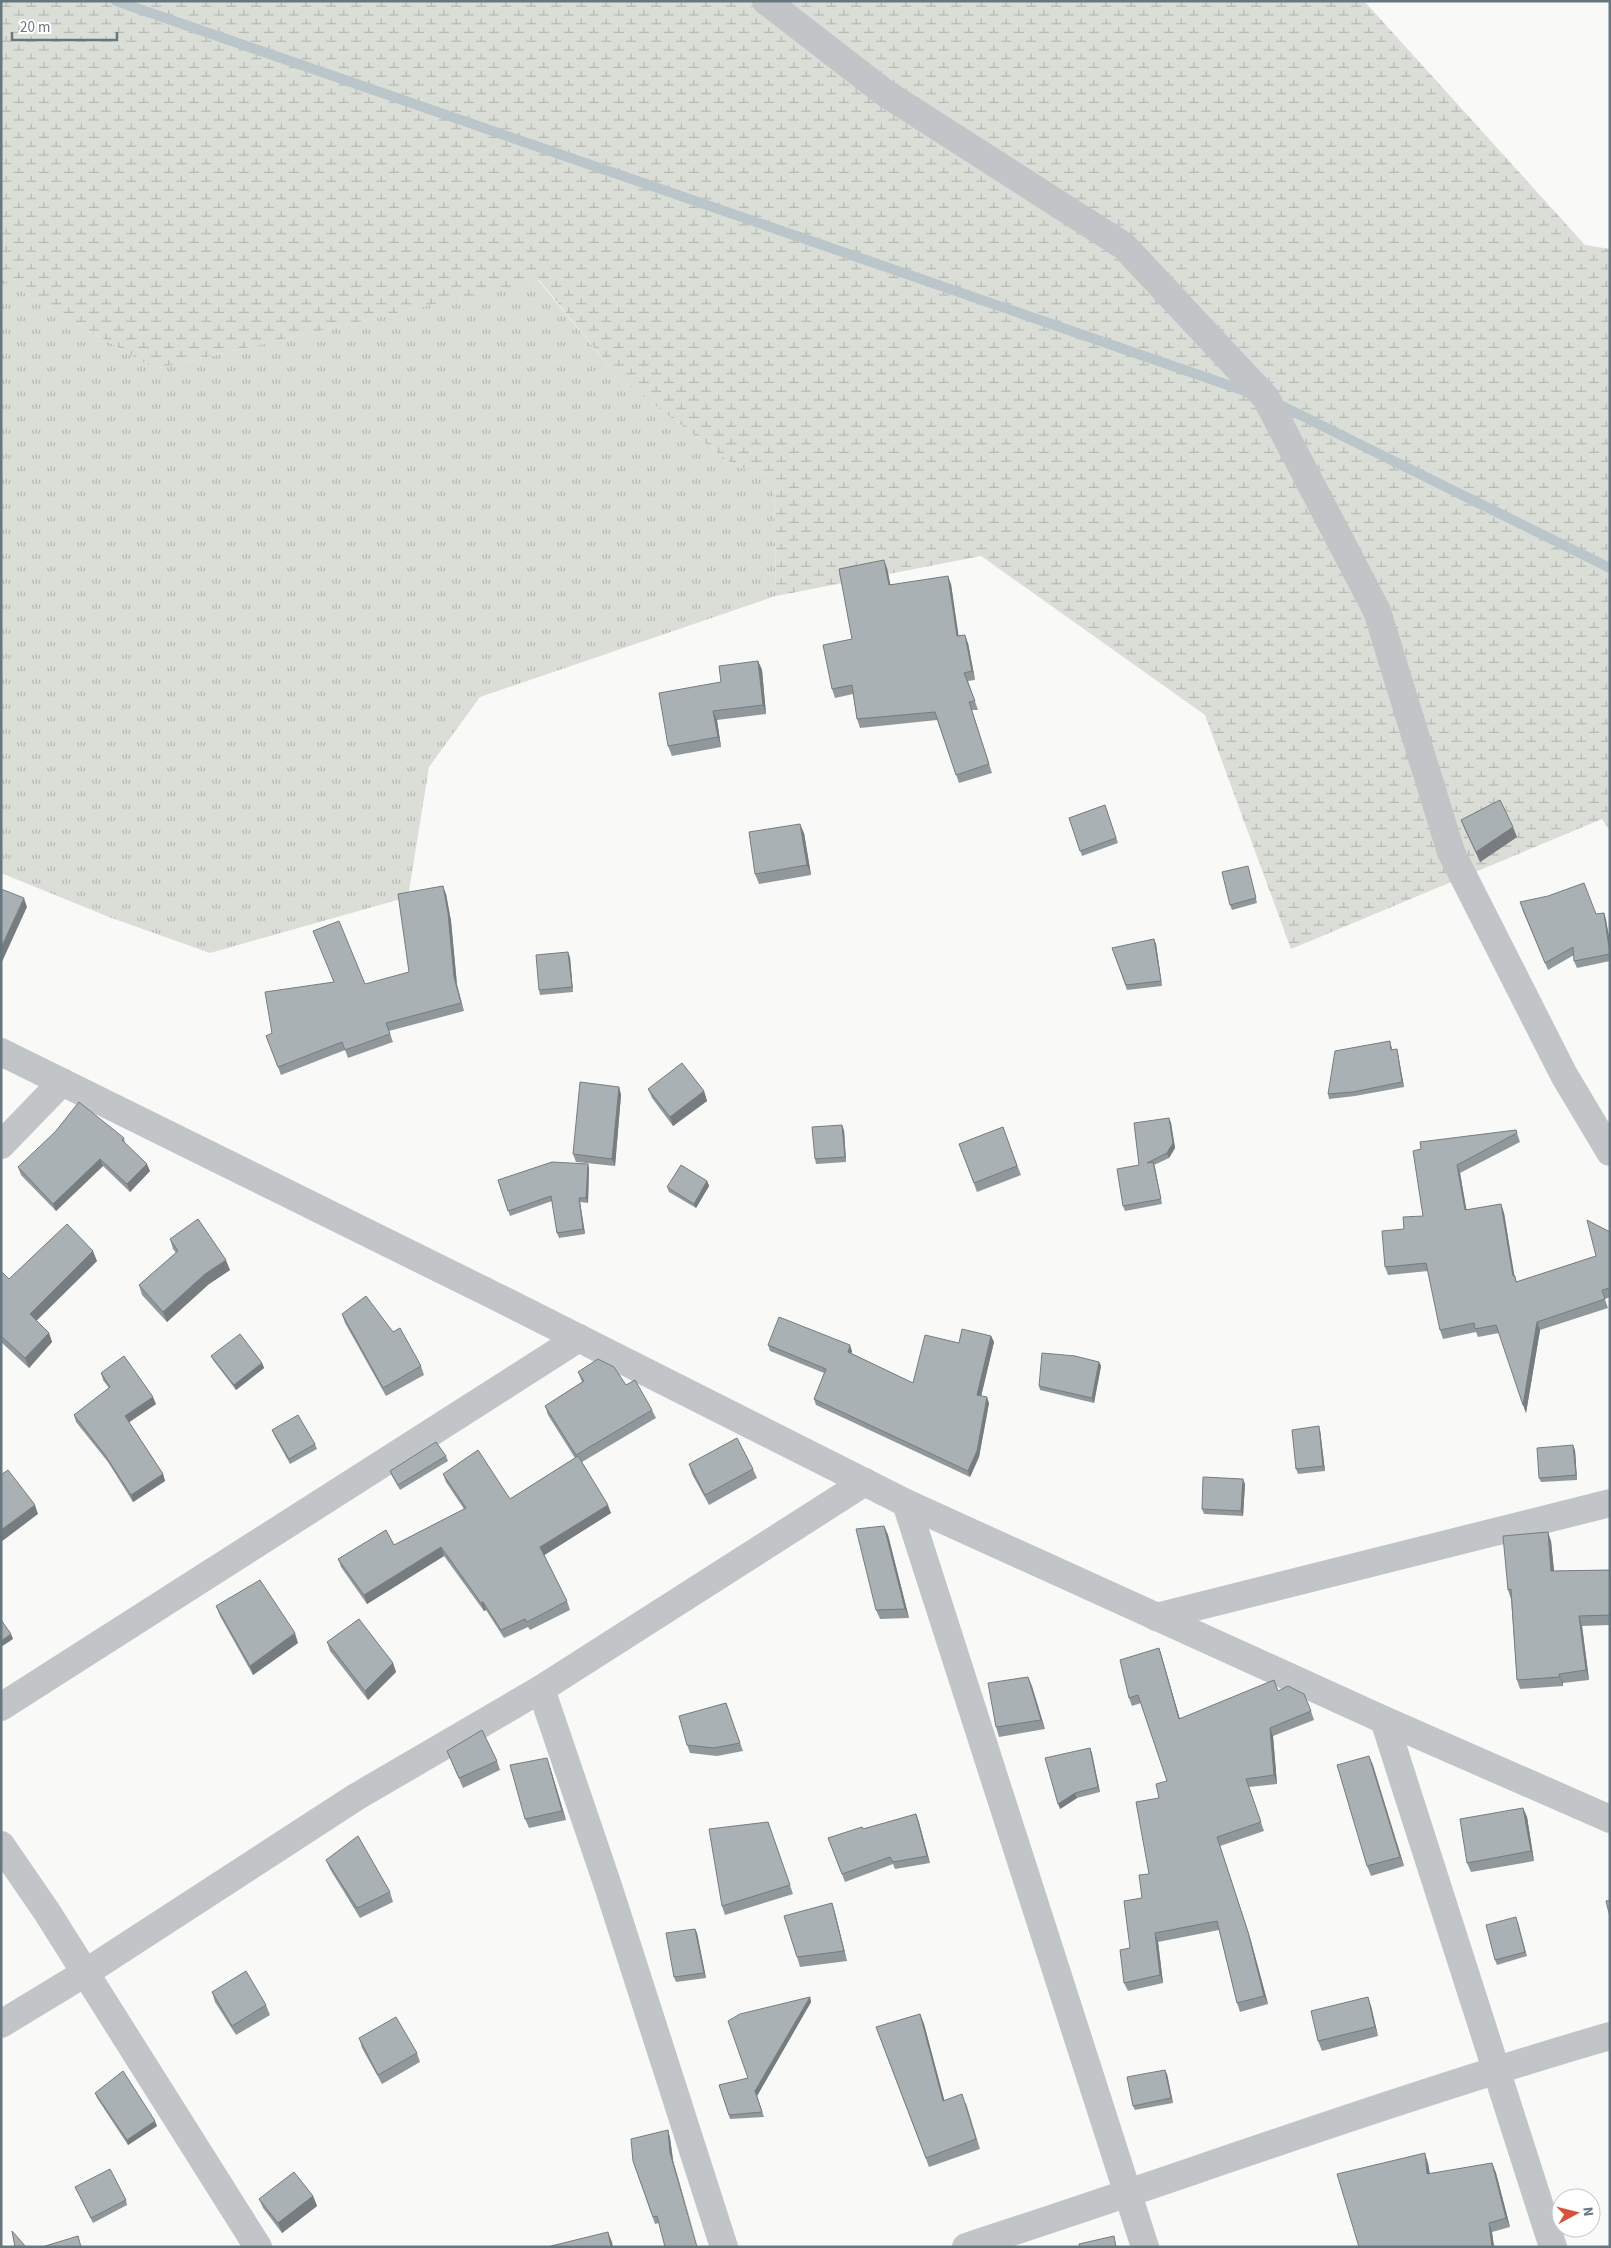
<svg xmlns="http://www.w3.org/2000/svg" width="1611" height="2248" viewBox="0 0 1611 2248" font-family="'Source Sans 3',sans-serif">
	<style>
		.grass { fill: url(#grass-tufts) }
		.wetland { fill: url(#wetland-marsh) }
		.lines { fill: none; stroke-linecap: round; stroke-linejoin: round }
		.stream { stroke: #bbc6ca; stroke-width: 10 }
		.minor { stroke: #c1c5c8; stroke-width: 28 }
		.wall { fill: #91989c }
		.shaded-wall { fill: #767c7f }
		.building { fill: #a9b1b5; stroke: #767c7f }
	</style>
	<defs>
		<pattern id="grass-tufts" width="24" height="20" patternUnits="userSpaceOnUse" patternTransform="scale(1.25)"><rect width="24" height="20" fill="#daded6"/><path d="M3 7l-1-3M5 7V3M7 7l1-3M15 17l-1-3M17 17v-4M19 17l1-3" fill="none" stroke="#b5b9b3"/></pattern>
		<pattern id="wetland-marsh" width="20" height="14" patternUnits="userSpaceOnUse" patternTransform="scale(1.25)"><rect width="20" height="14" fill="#daded6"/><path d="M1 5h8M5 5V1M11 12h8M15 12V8" fill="none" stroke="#b5b9b3"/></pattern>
	</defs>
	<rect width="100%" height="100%" fill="#f9f9f7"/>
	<path class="grass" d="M1,279L155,369L538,280L618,377L735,466L774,477L776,596L480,697L429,767L408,897L210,953L109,917L1,873Z"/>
	<path class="wetland" d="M1,1H1364L1585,245L1610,249V831L1602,819L1291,949L1205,715L981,556L776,596L774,477L735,466L618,377L539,280L155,369L1,279Z"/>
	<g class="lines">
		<g class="stream">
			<path d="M116,1L1251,393"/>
			<path d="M1276,403L1610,568"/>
		</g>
		<g class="minor">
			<path d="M766,1L885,93L1124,246L1266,398L1377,611L1451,852L1564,1075L1610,1152"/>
			<path d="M1,1052L499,1298L906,1503L1384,1720L1610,1819"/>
			<path d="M1,1145L62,1082"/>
			<path d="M906,1503L1145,2247"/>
			<path d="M1156,1617L1610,1503"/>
			<path d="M541,1689L608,1886L724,2247"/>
			<path d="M1,1707L579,1338"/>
			<path d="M1384,1720L1553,2247"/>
			<path d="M1,1845L47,1912L258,2247"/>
			<path d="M1,2024L85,1973L356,1797L541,1689L865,1482"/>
			<path d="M966,2247C1181,2177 1393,2099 1610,2036"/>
		</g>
	</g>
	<g class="wall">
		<path d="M887,568L890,584H951L958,636L968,643L975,680L968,681L978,710H972L992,773L959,783L937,720L860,728L857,719L853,694L835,698L832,689L852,639Z"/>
		<path d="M758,661L762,670L766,714L717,720L721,747L672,756L668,746L721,682Z"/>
		<path d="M1105,805L1118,843L1082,856L1069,818Z"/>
		<path d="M1461,820L1517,837L1480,862L1465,830Z"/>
		<path d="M804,833L811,875L759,884L755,874Z"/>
		<path d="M1249,871L1257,903L1232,910L1230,905Z"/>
		<path d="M446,894L451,921L457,985L464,1011L389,1031L393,1042L348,1058L345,1050L281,1075L266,1036L409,972Z"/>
		<path d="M1522,909L1596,914L1604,913L1606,920L1610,943V961L1577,968L1574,961V955L1548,970Z"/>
		<path d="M1154,939L1156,944L1162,986L1127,990L1112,948Z"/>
		<path d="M570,957L573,992L540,995L539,990Z"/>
		<path d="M1392,1046V1050L1398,1054L1404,1087L1355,1096L1329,1099L1328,1094Z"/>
		<path d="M619,1087L621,1095L615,1166L576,1162L573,1154Z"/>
		<path d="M648,1089L704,1091L707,1101L673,1126L652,1098Z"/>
		<path d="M1169,1118L1171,1123L1175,1148L1169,1158L1154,1165L1162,1204L1125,1211L1123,1206L1139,1165Z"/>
		<path d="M1003,1127L1021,1175L977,1192L959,1144Z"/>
		<path d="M844,1130L846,1162L816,1164L815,1159Z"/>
		<path d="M1516,1130L1520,1142L1460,1173L1466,1210L1501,1204L1504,1213L1514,1276L1517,1282L1596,1256L1610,1232V1297L1605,1299L1608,1308L1540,1330L1526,1413L1499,1333L1478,1337L1476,1332L1443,1339L1440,1330L1428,1271L1388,1275L1385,1267L1404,1229L1423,1216L1421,1149Z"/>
		<path d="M124,1138L125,1143L150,1171L130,1192L103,1166L56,1211L21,1175L18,1167Z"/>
		<path d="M588,1164L589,1169L588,1203L580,1202L585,1234L559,1238L557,1233L552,1201L510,1216L498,1180Z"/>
		<path d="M707,1181L709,1186L696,1208L669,1192L667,1187Z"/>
		<path d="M170,1239L230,1270L209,1284L167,1322L142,1295L139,1285L176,1253L173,1249Z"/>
		<path d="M97,1261L36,1321L49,1333L52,1342L29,1368L1,1342V1271L9,1279Z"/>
		<path d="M342,1314L393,1332L421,1366L424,1375L386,1396L345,1323Z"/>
		<path d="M991,1336L994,1342L981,1396L989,1403L979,1457L970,1477L816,1405L814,1399L824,1373L770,1351L768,1345L852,1351L851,1353L913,1383L959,1343Z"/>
		<path d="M211,1356L262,1363L264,1368L236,1390L213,1360Z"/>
		<path d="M1099,1362L1101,1366L1094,1403L1040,1390L1039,1386Z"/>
		<path d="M578,1372L626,1385L652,1410L656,1418L582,1462L611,1513L544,1555L567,1601L570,1610L530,1630L528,1627L504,1638L486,1610L484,1611L444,1556L367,1604L341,1567L338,1559L394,1545L464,1509L446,1482L443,1474L510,1499L575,1458L548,1415L545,1406L582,1382Z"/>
		<path d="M101,1373L156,1404L129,1422L163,1474L165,1481L133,1502L108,1462L76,1422L74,1415L109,1388L103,1380Z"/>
		<path d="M272,1430L315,1444L317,1449L290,1464L274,1435Z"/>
		<path d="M1320,1430L1325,1471L1298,1474L1296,1469Z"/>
		<path d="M1575,1450L1577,1480L1541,1482L1539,1478Z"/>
		<path d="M446,1456L448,1461L400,1490L392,1476L390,1471Z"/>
		<path d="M689,1464L753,1469L757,1478L709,1505L692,1474Z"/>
		<path d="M1245,1484L1243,1516L1204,1514L1202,1509Z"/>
		<path d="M884,1526L888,1535L909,1618L880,1619L876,1610Z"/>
		<path d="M1551,1541L1554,1571L1610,1570V1625L1582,1626L1589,1680L1563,1683V1686L1520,1689L1517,1680L1511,1599L1508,1590Z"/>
		<path d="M216,1606L298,1643L253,1675L220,1616Z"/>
		<path d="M327,1642L393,1663L396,1672L368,1700L330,1651Z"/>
		<path d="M1159,1648L1180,1719L1278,1691L1311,1711L1314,1720L1273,1736L1277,1784L1249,1787L1264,1831L1220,1846L1251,1941L1268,2004L1240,2012L1237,2003L1219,1930L1158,1942L1163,1983L1128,1991L1124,1983L1130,1948L1142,1898L1149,1874L1159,1798L1167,1781L1141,1703L1132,1706L1129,1698Z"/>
		<path d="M1028,1677L1045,1729L999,1737L996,1727Z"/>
		<path d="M726,1703L743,1751L717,1756L690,1753L687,1745Z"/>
		<path d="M1090,1748L1100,1792L1077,1798L1060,1809Z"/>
		<path d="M447,1751L497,1761L500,1770L463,1788Z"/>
		<path d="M1369,1756L1404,1866L1371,1876L1367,1866Z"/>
		<path d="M550,1767L566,1820L529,1828L525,1819Z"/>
		<path d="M1523,1808L1527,1817L1534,1861L1471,1872L1467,1863Z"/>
		<path d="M916,1814L930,1863L895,1869L893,1864L845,1882L828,1838L863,1829Z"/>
		<path d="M768,1822L793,1894L725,1915L722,1906Z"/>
		<path d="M326,1860L390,1892L393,1902L360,1918L330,1869Z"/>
		<path d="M832,1903L835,1913L847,1961L800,1967L797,1957Z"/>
		<path d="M1518,1922L1527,1956L1497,1965L1495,1960Z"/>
		<path d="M695,1929L697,1933L706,1978L676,1982L674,1977Z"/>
		<path d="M212,1992L266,2005L270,2015L236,2035L215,2002Z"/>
		<path d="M810,1997L811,2002L757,2096L764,2117L730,2119L719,2085L748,2078Z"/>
		<path d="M1371,2006L1378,2036L1322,2051L1318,2041Z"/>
		<path d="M920,2014L924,2024L944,2100L966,2103L980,2149L929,2167L876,2027Z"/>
		<path d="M359,2038L417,2053L420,2062L382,2084L362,2048Z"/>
		<path d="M1167,2074L1173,2103L1135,2110L1133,2106Z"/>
		<path d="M95,2093L157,2126L128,2145L97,2098Z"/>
		<path d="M668,2130L670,2138L673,2160L659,2223L655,2224L633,2161Z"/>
		<path d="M1428,2163L1430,2174L1492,2163L1496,2173L1510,2227L1492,2232L1494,2247H1359Z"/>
		<path d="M75,2187L126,2200L127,2205L93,2223Z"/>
		<path d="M313,2196L317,2206L282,2233L263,2208L259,2199Z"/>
	</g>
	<g class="shaded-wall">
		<path d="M884,560L887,568L892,593L889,585Z"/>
		<path d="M948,576L951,584L960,645L957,636Z"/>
		<path d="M965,635L968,643L975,680L972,671Z"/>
		<path d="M758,661L762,670L766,714L763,705Z"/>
		<path d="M713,711L717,720L721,747L718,737Z"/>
		<path d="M800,824L804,833L811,875L807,865Z"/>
		<path d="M1513,827L1517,837L1480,862L1476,852Z"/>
		<path d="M443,886L446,894L451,921L457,985L464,1011L454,977Z"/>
		<path d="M24,898L27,907L1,964V948Z"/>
		<path d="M1604,913L1606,920L1610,943V953Z"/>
		<path d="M1154,939L1156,944L1162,986L1161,981Z"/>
		<path d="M568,952L570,957L573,992L572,987Z"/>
		<path d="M1397,1049L1398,1054L1404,1087L1402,1082Z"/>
		<path d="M619,1087L621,1095L615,1166L612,1159Z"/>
		<path d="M704,1091L707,1101L673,1126L670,1117Z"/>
		<path d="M1169,1118L1171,1123L1175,1148L1169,1158L1167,1153Z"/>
		<path d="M842,1125L844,1130L846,1162L845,1157Z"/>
		<path d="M100,1159L103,1166L56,1211L53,1204Z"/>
		<path d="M1153,1162L1155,1167L1162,1204L1161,1199Z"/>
		<path d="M147,1164L150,1171L130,1192L127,1184Z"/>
		<path d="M588,1164L589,1169L588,1203L586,1198Z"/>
		<path d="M1457,1165L1460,1173L1468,1218L1465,1210Z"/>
		<path d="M707,1181L709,1186L696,1208L694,1204Z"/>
		<path d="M579,1198L580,1202L585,1234L583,1229Z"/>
		<path d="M1501,1204L1504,1213L1516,1285L1513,1276Z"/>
		<path d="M93,1251L97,1261L33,1324L30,1314Z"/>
		<path d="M226,1260L230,1270L209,1284L167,1322L163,1312L205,1274Z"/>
		<path d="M1537,1322L1540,1330L1526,1413L1523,1405Z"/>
		<path d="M49,1333L52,1342L29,1368L25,1358Z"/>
		<path d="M991,1336L994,1342L980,1401L977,1395Z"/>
		<path d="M850,1345L852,1351L850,1357L848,1352Z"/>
		<path d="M1099,1362L1101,1366L1094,1403L1092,1398Z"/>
		<path d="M262,1363L264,1368L236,1390L234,1385Z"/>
		<path d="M153,1397L156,1404L128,1423L125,1416Z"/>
		<path d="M987,1397L989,1403L979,1457L970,1477L968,1471Z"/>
		<path d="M1319,1426L1320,1430L1325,1471L1323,1466Z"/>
		<path d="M1573,1445L1575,1450L1577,1480L1576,1475Z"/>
		<path d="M163,1474L165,1481L133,1502L131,1495Z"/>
		<path d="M1243,1479L1245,1484L1243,1516L1241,1511Z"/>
		<path d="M35,1505L38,1514L1,1542V1530Z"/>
		<path d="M608,1505L611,1513L543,1556L540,1547Z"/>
		<path d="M884,1526L888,1535L909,1618L905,1609Z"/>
		<path d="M1548,1532L1551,1541L1555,1581L1551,1571Z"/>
		<path d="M441,1547L444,1556L367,1604L364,1595Z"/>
		<path d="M483,1602L486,1610L484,1611L481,1603Z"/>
		<path d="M1579,1616L1582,1626L1589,1680L1586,1670Z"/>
		<path d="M295,1633L298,1643L253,1675L250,1666Z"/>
		<path d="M11,1634L13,1639L1,1647V1641Z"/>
		<path d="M1159,1648L1162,1657L1182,1727L1179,1719Z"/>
		<path d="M393,1663L396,1672L368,1700L365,1691Z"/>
		<path d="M1559,1674L1563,1683V1686Z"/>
		<path d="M1028,1677L1032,1686L1045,1729L1041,1720Z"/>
		<path d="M1270,1728L1273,1736L1277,1784L1274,1775Z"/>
		<path d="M1090,1748L1092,1753L1100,1792L1098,1787Z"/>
		<path d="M1369,1756L1373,1765L1404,1866L1400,1857Z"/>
		<path d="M547,1758L550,1767L566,1820L562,1811Z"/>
		<path d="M1075,1793L1077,1798L1060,1809L1058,1804Z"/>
		<path d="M1523,1808L1527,1817L1534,1861L1531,1851Z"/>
		<path d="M916,1814L919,1822L930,1863L927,1856Z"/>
		<path d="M1220,1846L1251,1941L1268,2004L1264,1996Z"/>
		<path d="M832,1903L835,1913L847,1961L844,1951Z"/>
		<path d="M695,1929L697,1933L706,1978L704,1973Z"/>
		<path d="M1155,1933L1158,1942L1163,1983L1160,1975Z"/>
		<path d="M810,1997L811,2002L757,2096L764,2117L755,2091Z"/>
		<path d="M1368,1997L1371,2006L1378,2036L1375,2027Z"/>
		<path d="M920,2014L924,2024L947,2110L943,2101Z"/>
		<path d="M1165,2070L1167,2074L1173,2103L1171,2098Z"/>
		<path d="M155,2121L157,2126L128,2145L127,2140Z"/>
		<path d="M668,2130L670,2138L673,2160L698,2247L670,2153Z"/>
		<path d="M1425,2153L1428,2163L1431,2183L1427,2174Z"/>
		<path d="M1492,2163L1496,2173L1510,2227L1506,2218Z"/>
		<path d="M313,2196L317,2206L282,2233L278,2223Z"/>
		<path d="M1489,2223L1492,2232L1494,2247H1492Z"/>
		<path d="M608,2232L612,2242L613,2247H611Z"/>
	</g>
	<g class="building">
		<path d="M884,560L889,585L948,576L957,636L965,635L972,671L964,673L975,701L969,702L989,764L956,775L935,712L857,719L852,685L832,689L823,645L852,639L839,569Z"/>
		<path d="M758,661L763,705L713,711L718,737L668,746L659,693L721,682L719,666Z"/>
		<path d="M1500,800L1513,827L1476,852L1461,820Z"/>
		<path d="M1105,805L1116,838L1080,851L1069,818Z"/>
		<path d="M800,824L807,865L755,874L749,832Z"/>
		<path d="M1248,866L1256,898L1230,905L1222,872Z"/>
		<path d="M1584,883L1596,914L1604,913L1610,954L1574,961L1573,947L1545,963L1520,902L1548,896Z"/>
		<path d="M443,886L448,913L454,977L461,1003L386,1023L390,1034L345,1050L342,1042L278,1067L266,1036L272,1033L265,992L334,982L313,931L339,921L365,984L409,972L398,894Z"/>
		<path d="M1,889L24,898L1,948Z"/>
		<path d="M1154,939L1161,981L1126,985L1112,948Z"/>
		<path d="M568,952L572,987L539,990L536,955Z"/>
		<path d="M1390,1041L1391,1050L1397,1049L1402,1082L1353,1092L1328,1094L1335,1051Z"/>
		<path d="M682,1063L704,1091L670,1117L648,1089Z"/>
		<path d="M580,1082L619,1087L612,1159L573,1154Z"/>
		<path d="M79,1102L124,1138L122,1140L147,1164L127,1184L100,1159L53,1204L18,1167L55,1132Z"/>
		<path d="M1169,1118L1173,1143L1167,1153L1147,1163L1153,1162L1161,1199L1123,1206L1117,1169L1139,1165L1134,1123Z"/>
		<path d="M842,1125L845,1157L815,1159L812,1127Z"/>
		<path d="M1003,1127L1017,1166L974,1183L959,1144Z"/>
		<path d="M1516,1130L1517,1133L1457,1165L1465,1210L1501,1204L1513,1276H1515L1516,1282L1596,1256L1587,1220L1610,1232V1288L1602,1290L1605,1299L1537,1322L1523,1405L1496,1325L1475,1329L1474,1323L1440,1330L1426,1263L1385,1267L1382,1231L1404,1229L1403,1217L1423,1216L1413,1151L1421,1149L1420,1142Z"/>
		<path d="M552,1162L588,1164L586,1198H579L583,1229L557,1233L551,1196L508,1211L498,1180Z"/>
		<path d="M681,1165L707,1181L694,1204L667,1187Z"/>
		<path d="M198,1219L226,1260L205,1274L163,1312L139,1285L178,1251L170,1239Z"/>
		<path d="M67,1224L93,1251L30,1314L49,1333L25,1358L1,1336V1271L9,1279Z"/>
		<path d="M366,1296L393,1332L400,1328L421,1366L383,1388L342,1314Z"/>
		<path d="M779,1317L850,1345L848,1352L913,1383L925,1335L959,1343L962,1329L991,1336L977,1395L987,1397L977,1451L968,1471L814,1399L826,1369L768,1345Z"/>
		<path d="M240,1334L262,1363L234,1385L211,1356Z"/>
		<path d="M1042,1353L1075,1356L1099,1362L1092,1398L1039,1386Z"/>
		<path d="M124,1356L153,1397L125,1416L163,1474L131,1495L105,1455L74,1415L110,1387L101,1373Z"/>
		<path d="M598,1359L614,1367L626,1385L635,1380L652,1410L576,1455L545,1406L584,1381L578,1372Z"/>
		<path d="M298,1415L315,1444L289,1459L272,1430Z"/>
		<path d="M1319,1426L1323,1466L1296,1469L1292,1430Z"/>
		<path d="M737,1438L753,1469L705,1495L689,1464Z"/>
		<path d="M436,1442L446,1456L398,1485L390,1471Z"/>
		<path d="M1573,1445L1576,1475L1539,1478L1537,1448Z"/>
		<path d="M478,1450L510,1499L578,1456L608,1505L540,1547L567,1601L527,1622L525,1619L501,1630L483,1602L481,1603L441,1547L364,1595L338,1559L386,1530L394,1545L466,1508L443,1474Z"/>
		<path d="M8,1470L35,1505L1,1530V1475Z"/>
		<path d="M1203,1477L1243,1479L1241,1511L1202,1509Z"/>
		<path d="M884,1526L905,1609L876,1610L856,1529Z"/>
		<path d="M1548,1532L1551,1571L1610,1570V1615L1579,1616L1586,1670L1559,1674L1560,1677L1517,1680L1511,1589L1508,1590L1503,1536Z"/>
		<path d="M260,1580L295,1633L250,1666L216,1606Z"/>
		<path d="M359,1619L393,1663L365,1691L327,1642Z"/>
		<path d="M1,1620L11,1634L1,1641Z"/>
		<path d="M1159,1648L1179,1719L1274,1680L1278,1691L1288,1686L1304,1694L1311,1711L1270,1728L1274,1775L1246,1779L1261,1822L1217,1837L1248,1932L1264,1996L1237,2003L1217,1921L1155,1933L1160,1975L1124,1983L1120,1950L1130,1948L1124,1901L1142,1898L1139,1875L1149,1874L1136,1802L1159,1798L1156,1784L1167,1781L1138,1695L1129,1698L1120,1660Z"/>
		<path d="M1028,1677L1041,1720L996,1727L988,1683Z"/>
		<path d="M726,1703L740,1743L714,1748L687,1745L679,1716Z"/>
		<path d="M482,1730L497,1761L459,1778L447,1751Z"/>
		<path d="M1090,1748L1098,1787L1075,1793L1058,1804L1045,1758Z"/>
		<path d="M1369,1756L1400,1857L1367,1866L1337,1765Z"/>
		<path d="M547,1758L562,1811L525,1819L510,1765Z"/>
		<path d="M1523,1808L1531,1851L1467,1863L1460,1819Z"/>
		<path d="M916,1814L927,1856L893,1862L890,1857L842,1874L828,1838L862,1827L863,1829Z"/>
		<path d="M768,1822L790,1885L722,1906L709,1829Z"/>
		<path d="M358,1836L390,1892L357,1908L326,1860Z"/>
		<path d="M1610,1900V1917L1606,1901Z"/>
		<path d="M832,1903L844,1951L797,1957L784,1916Z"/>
		<path d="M1516,1917L1525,1952L1495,1960L1486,1925Z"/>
		<path d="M695,1929L704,1973L674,1977L666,1933Z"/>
		<path d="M246,1971L266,2005L232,2026L212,1992Z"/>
		<path d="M810,1997L755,2091L762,2112L729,2115L719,2085L748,2078L728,2021L740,2014Z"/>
		<path d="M1368,1997L1375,2027L1318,2041L1311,2011Z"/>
		<path d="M920,2014L943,2101L962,2094L976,2139L926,2158L876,2027Z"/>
		<path d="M396,2017L417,2053L378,2075L359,2038Z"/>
		<path d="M1165,2070L1171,2098L1133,2106L1127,2077Z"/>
		<path d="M123,2071L155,2121L127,2140L95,2093Z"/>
		<path d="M668,2130L670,2153L697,2247H665L657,2216L653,2217L633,2161L631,2139Z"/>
		<path d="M1425,2153L1427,2174L1492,2163L1506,2218L1489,2223L1492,2247H1359L1337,2174Z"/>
		<path d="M110,2169L126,2200L91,2218L75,2187Z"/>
		<path d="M294,2172L313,2196L278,2223L259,2199Z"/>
		<path d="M12,2231L26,2247H15Z"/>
		<path d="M608,2232L611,2247H547Z"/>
		<path d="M78,2236L81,2247H42Z"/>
		<path d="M1114,2236L1116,2247H1080L1079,2244Z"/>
	</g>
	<rect width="1611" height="2248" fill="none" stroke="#66777f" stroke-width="5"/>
	<g transform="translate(1576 2213) rotate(83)"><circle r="24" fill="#ffffff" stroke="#c2c9cc"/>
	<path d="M0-4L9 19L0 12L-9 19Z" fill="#d6533a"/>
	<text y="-8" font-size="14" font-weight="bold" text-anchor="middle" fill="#66777f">N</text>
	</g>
	<path d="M12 32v8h105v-8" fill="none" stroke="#66777f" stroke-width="2.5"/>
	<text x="20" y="32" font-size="15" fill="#66777f" stroke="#ffffff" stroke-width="4" paint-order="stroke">20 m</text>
</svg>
